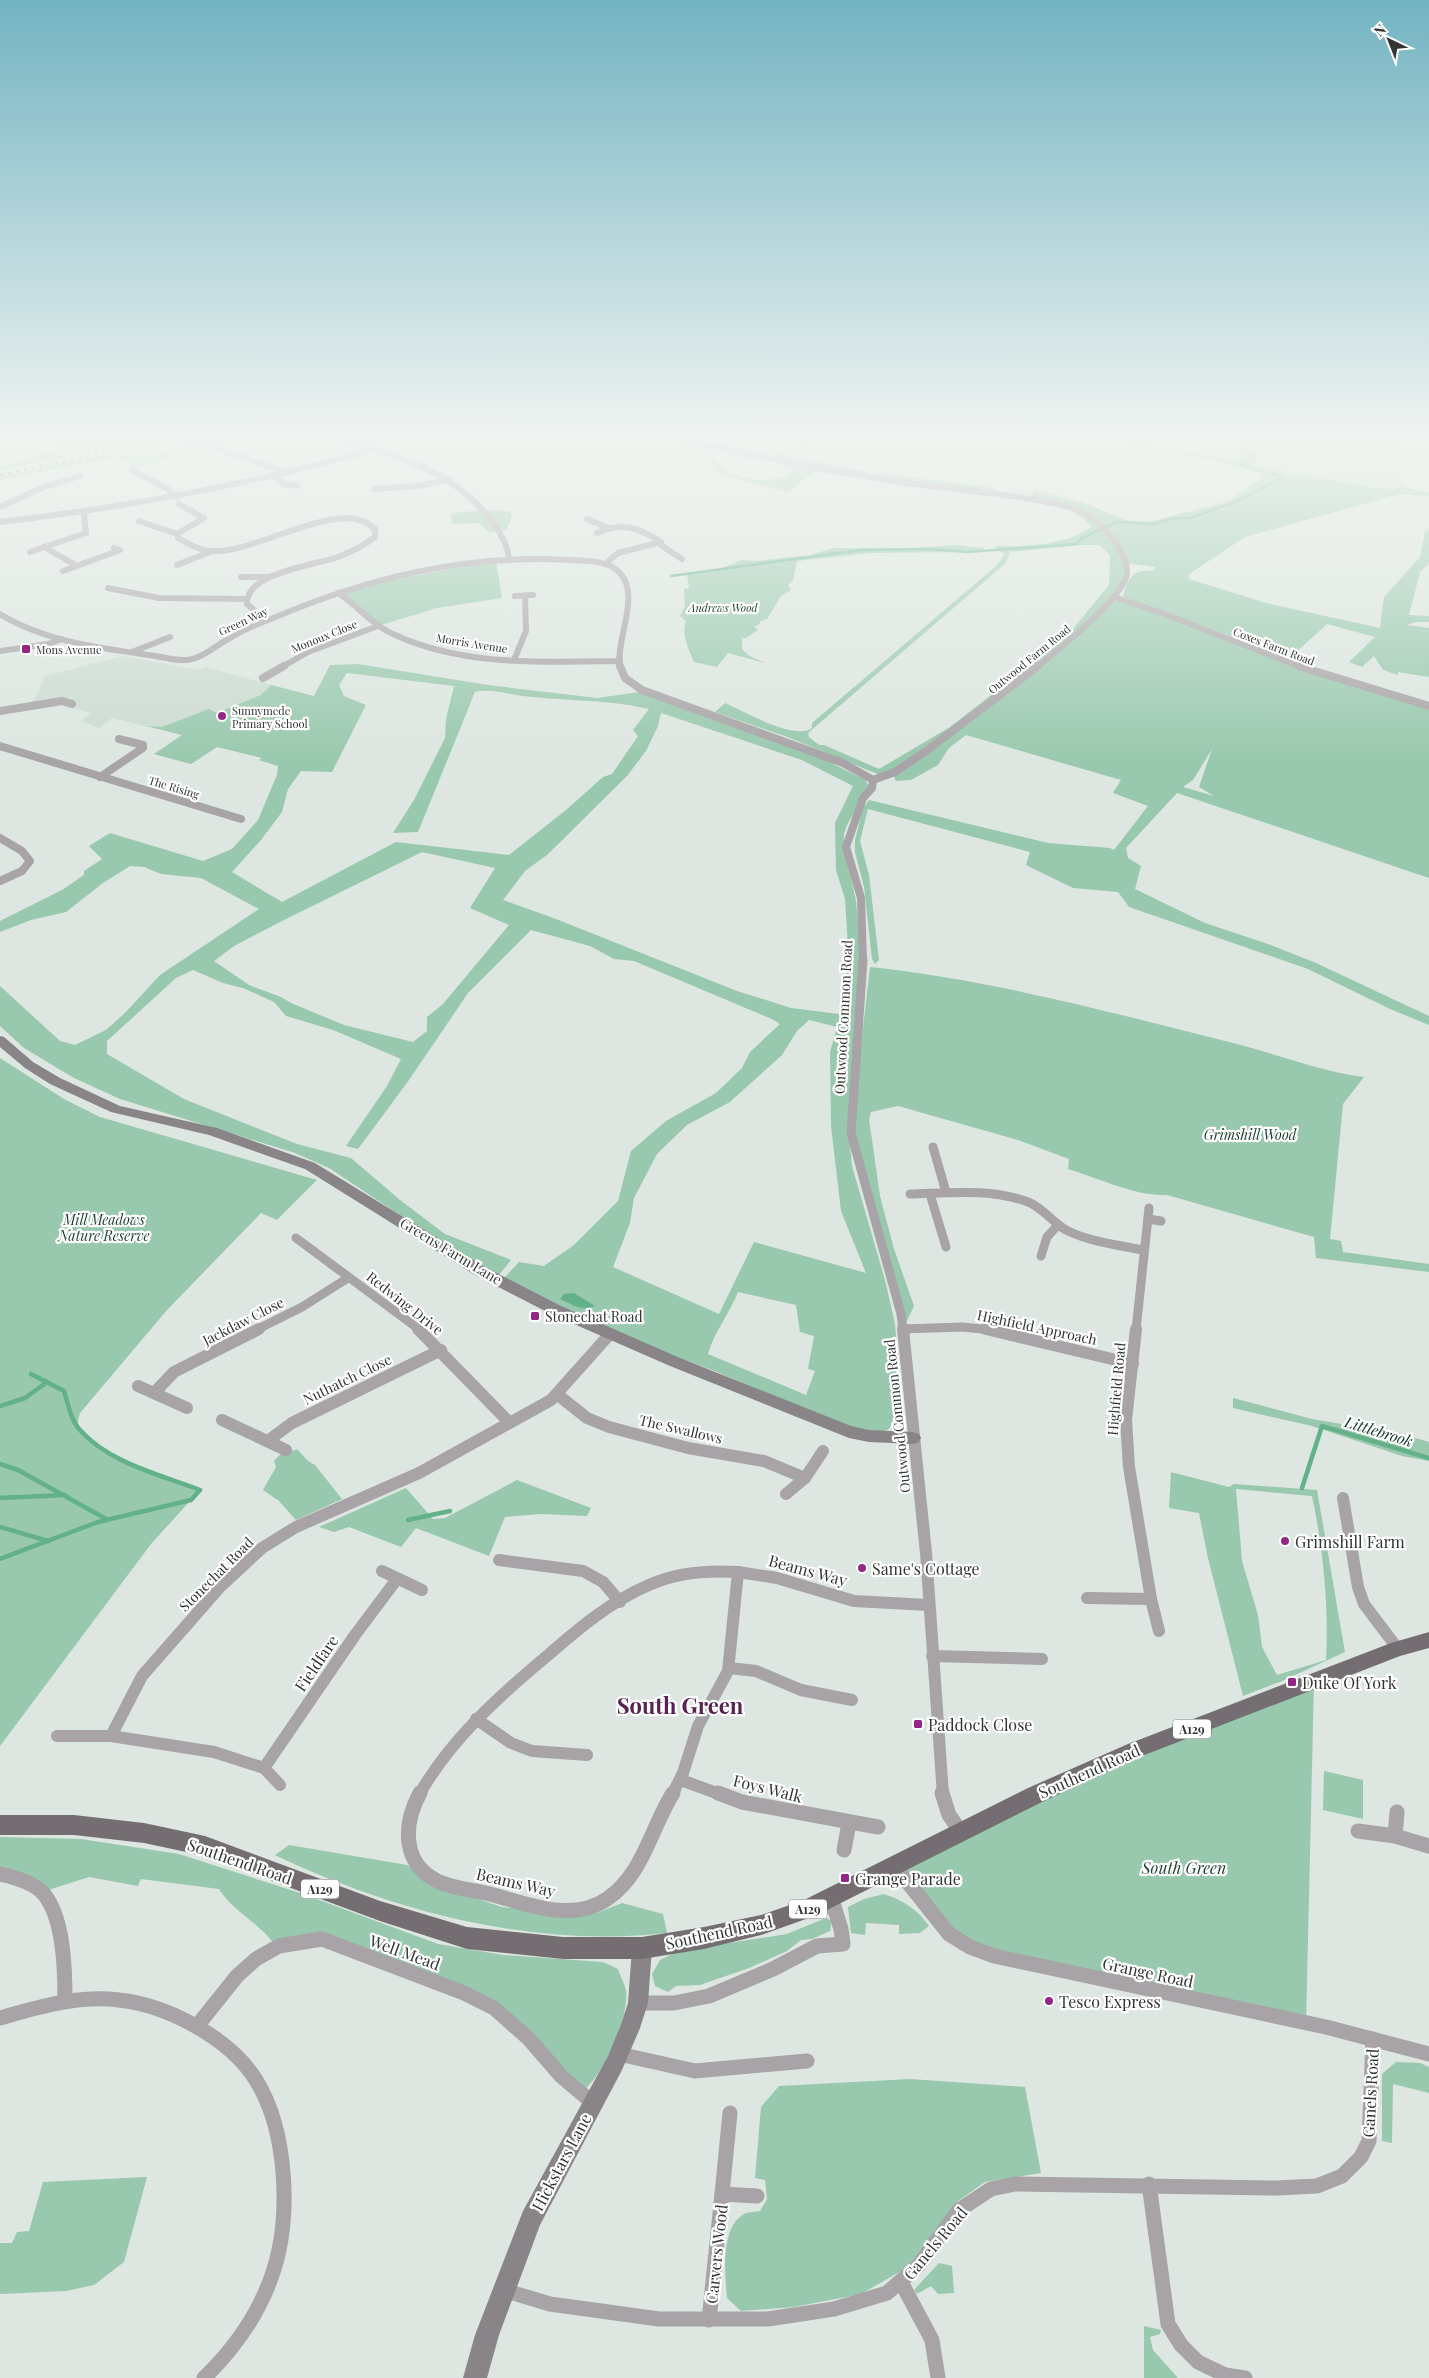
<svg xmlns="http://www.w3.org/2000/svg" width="1429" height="2378" viewBox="0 0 1429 2378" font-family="'Playfair Display',serif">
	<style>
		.built { fill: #cbdbd1 }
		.green { fill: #98c8ad; fill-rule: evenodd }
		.water { fill: #63b189 }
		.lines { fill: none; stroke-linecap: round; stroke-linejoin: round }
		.stream-far1 { stroke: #63b189; stroke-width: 2.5 }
		.stream { stroke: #63b189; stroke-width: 4.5 }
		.street-far4 { stroke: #a7a3a6; stroke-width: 6 }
		.street-far3 { stroke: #a7a3a6; stroke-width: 8 }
		.street-far2 { stroke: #a7a3a6; stroke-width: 9 }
		.street-far1 { stroke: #a7a3a6; stroke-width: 12 }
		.street { stroke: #a7a3a6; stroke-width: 15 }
		.secondary { fill: #898488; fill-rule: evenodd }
		.primary { fill: #746e73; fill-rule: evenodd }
		.rail { stroke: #858c88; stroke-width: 2.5; stroke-dasharray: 4 4; stroke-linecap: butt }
		.poi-dot { fill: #942687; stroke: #fff; stroke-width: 2 }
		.labels { text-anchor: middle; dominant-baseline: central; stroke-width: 4.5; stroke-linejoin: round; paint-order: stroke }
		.far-park-label { font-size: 11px; font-style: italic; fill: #1a3d2c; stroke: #fff }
		.far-street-label { font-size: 11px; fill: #313533; stroke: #fff }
		.far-poi-label { font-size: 11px; fill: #313533; stroke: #fff; text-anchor: start }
		.shield { fill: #fff; stroke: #6f7270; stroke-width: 1 }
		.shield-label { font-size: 12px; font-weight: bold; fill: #313533 }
		.street-label { font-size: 14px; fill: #313533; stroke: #fff }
		.park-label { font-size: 14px; font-style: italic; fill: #1a3d2c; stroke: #fff }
		.poi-label { font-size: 14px; fill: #313533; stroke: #fff; text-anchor: start }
		.water-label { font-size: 15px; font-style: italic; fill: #0d3121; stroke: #fff }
		.near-poi-label { font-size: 16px; fill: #313533; stroke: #fff; text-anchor: start }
		.near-street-label { font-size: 16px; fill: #313533; stroke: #fff }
		.near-park-label { font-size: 16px; font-style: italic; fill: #1a3d2c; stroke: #fff }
		.near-district-label { font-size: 22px; font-weight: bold; fill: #582351; stroke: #fff }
	</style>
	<rect width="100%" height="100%" fill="#dde6e0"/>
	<g class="built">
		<path d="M1270,433H1398L1402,452L1404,487L1395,489L1374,488L1254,466L1248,462Z"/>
		<path d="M123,656L199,670L205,667L361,709L282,763L217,747L191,764L154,754L182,735L112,718L99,728L81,721L91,713L63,705L30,710V705L38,693L45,676Z"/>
	</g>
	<g class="green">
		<path d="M51,433H176L0,471V467L59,449Z"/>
		<path d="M200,433H211L152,446L173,457L139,468L117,457L0,480V477Z"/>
		<path d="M776,433H826L787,456L872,473L983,486L996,490L981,491L1040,499L1031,495L1035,490L1087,504L1125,520L1148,522L1227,502L1262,478L1257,472L1193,456L1173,454L1099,439L1102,437L1231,460L1238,458L1241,452L1235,449L1249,433H1269L1258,448L1260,456L1254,466L1374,488L1395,489L1404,487L1429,493V496L1400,494L1245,537L1189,574V579L1266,603L1380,628L1384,597L1420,557L1425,532L1429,530V563L1420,572L1409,615L1429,616V622H1416L1407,625L1429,628V677L1398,672V675L1383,670L1374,656L1362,667L1349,662L1375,637L1327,624L1294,654L1305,658L1307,662L1305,663L1123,597C1127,579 1134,568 1153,571L1155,567L1126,563L1118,547L1126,573L1114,597L1280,660L1429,706V878L1177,793L1126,848L1128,858L1141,866L1135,889L1205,923L1268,944L1316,963L1429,1016V1025L1390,1009L1308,969L1129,907L1118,892L1073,888L1026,865L1030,852L868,809L860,841L869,875L879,960L875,964L872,959L864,887L855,852V840L863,808L869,800L1048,843L1110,848L1114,850L1148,806L1113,793L1121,780L966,735L949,748L938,765L911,780L896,781L892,773L895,770L880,775L790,738L715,712L725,703C744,711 794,741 812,728V723L995,567L1005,554L995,549L996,546C1029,546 1062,546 1090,528V525C1061,493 997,502 958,491L816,471L787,492L717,473L708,457C719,460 720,468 729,473C747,482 780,484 795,470L778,464L774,456L809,441ZM1082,545H1100L1110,556L1109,585L1067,636L950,727L879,769L824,745H819L809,737L808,733L1006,563L1010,552ZM1212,749L1199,787L1214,796L1183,787L1193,780Z"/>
		<path d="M484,510L510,511L512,516L507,529L490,533L479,523L452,524L451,513Z"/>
		<path d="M958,545L984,548L987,552L872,553L797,561L793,581L788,585L791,590L781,596L767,619L760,621V624L754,627L758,630L746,638H742V649L748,655L765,663L728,653L717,667L694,662C689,651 681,633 686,621L680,616L685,606L684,589L689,588L687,574L719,569L742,560L756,561L810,555L833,548H911Z"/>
		<path d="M496,561L502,598L437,608L378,626L338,593L362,585Z"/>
		<path d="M358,664L488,685L597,698L639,692L810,752L865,780L869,786L847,825L844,834V846L856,901L859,932V965L849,1134L852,1166L885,1280L895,1324L900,1381L898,1403L890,1428L884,1432L846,1427L812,1414L715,1371L670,1355L586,1319L504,1278L519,1262L544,1266L574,1245L618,1201L631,1151L666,1121L716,1093L742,1068L750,1052L780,1024L774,1020L634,961L614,959L590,946L531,930L468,993L409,1080L358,1149L346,1146L387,1086L401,1059L333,1030L286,1016L274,1002L243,988L223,983L193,970L176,978L107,1041V1054L184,1099L297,1144L351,1158L400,1200L445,1234L511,1260L499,1275L451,1249L329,1168L295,1153L120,1099L74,1078L24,1048L0,1026V986L60,1041L75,1045L106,1030L125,1013L160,975L259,909L201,878L161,874L144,867L130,866L103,883L66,912L31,920L0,932V921L62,890L84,875V871L102,859L89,846L110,833L203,861L232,849L258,820L277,775L278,766L259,760L262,758L217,747L191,764L154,754L182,735L147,726L162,727L209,709L217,713L261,695L271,685L314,696L330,665ZM347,673L454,686L446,719L445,738L414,800L393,833L418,832L475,692C490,688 506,694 522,696C564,701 607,699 649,709L633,730L638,736L612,774L603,777L566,810L509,855L396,842L282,902L232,872L261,840L282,812L288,789L301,771L332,772L366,705L344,696L339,685ZM661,713L802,760L853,786L835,823L836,870L845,899L849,963L839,1014L791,1008L737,991L556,919L503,900L525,871L547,855L627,776L646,751L658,726ZM422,852L495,868L470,908L509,925L443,1004L427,1017V1031L413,1042L344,1025L291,1003L281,997L249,985L214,961L234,946L286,919ZM809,1020L837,1027L830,1052L831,1126L841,1211L866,1273L754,1242L719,1314L613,1267L630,1223L634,1198L657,1154L687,1125L730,1102L782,1055L797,1031ZM738,1292L796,1305L800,1332L814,1336L808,1369L815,1371L806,1395L708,1354C714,1332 730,1313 738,1292Z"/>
		<path d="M870,967C993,980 1113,1013 1233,1043C1277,1054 1319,1071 1364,1077L1343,1104L1330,1239L1341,1241L1343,1252L1429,1264V1272L1316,1258L1314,1237L1167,1195C1133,1196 1099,1178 1068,1169L1069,1159L1018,1140L898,1106L871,1112L869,1119L880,1196L894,1249L914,1306L903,1329L851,1133Z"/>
		<path d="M0,1058L64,1099L100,1117L317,1180L277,1220L261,1213L167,1310L80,1413C79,1418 76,1423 79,1428C93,1452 173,1479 200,1490L151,1544L0,1746Z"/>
		<path d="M1233,1398L1312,1419L1401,1434L1429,1442V1461L1402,1456L1312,1426L1233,1408Z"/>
		<path d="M289,1445L293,1451L297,1449L308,1461L315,1465L342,1499L296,1520L279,1501L263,1490L276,1467L274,1461Z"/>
		<path d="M1171,1472L1229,1487L1234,1484L1317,1490L1345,1652L1282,1681L1243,1696L1208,1558L1199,1513L1169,1508ZM1236,1489L1312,1496C1323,1548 1329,1606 1326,1660L1277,1675L1262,1647L1258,1615L1242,1561Z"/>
		<path d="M517,1480L591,1508L587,1516L541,1514L505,1517L489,1556L416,1528L401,1547L349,1527L334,1532L319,1527L406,1488L433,1519L445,1518Z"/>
		<path d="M1314,1682L1306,2024L970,1947L894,1865L940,1843Z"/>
		<path d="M1324,1771L1363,1780V1819L1323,1810Z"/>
		<path d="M0,1837L81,1839L179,1854L306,1895L438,1944L503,1955L603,1962L618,1969C620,1976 625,1984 626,1991C629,2017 605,2071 586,2088L494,2008L322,1940L277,1948C262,1924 234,1913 219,1889L141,1879L138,1886L89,1877L42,1892L0,1870Z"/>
		<path d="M289,1845L407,1865L433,1884L502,1907L556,1913H597L622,1903L663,1914L667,1933C534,1948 394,1912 275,1855Z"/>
		<path d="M884,1894C903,1900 918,1910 929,1926L920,1933L899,1934V1925L866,1923L865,1935L851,1933L848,1907L864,1899Z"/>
		<path d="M826,1918L832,1921L830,1931L812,1939L801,1940L787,1951L749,1968L700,1985L676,1986L668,1992L655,1986L652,1974L660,1960L678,1951L787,1934Z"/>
		<path d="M1396,2062L1420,2063L1429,2067V2093L1393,2084L1392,2143L1382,2141V2074Z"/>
		<path d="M910,2079L1025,2087L1041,2173L985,2182L958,2201L908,2267L861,2294L794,2307L741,2311L727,2298C725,2274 720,2228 744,2214C748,2212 755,2212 760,2211L767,2199L765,2180L755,2178L761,2107L779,2086Z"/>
		<path d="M147,2177L124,2262L94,2285L66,2291L0,2294V2243H12L17,2232L29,2231L43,2182Z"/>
		<path d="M939,2263L952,2266L954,2293L938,2294L931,2286L917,2294L914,2290Z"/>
		<path d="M1144,2326L1161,2330L1160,2334L1150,2337L1153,2350L1178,2378H1144Z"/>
	</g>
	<path class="water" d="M574,1293L595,1306C583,1312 571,1304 560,1299L564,1294Z"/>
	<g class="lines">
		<path class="stream-far1" d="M671,576L862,550L930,549L967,552L1077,544L1079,540L1116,522L1153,524L1175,518H1190L1236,502L1283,477L1241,465L1255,456L1245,449L1256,441L1259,433"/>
		<g class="stream">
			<path d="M0,1406L25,1398L47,1382"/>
			<path d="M0,1464L18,1470L108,1520"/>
			<path d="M1302,1488L1322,1426L1429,1458"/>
			<path d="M0,1498L65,1495"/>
			<path d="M408,1520L450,1511"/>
			<path d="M0,1527L48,1541"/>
			<path d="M0,1559L98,1522L191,1500L200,1490C161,1475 109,1463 80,1430C71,1420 68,1404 64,1391L31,1374"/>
		</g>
		<g class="street-far4">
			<path d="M324,433C383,453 445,464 487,515C497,527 508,542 509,559"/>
			<path d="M460,433L486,438"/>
			<path d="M652,433C734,452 816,469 900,482C947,489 995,492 1042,501C1058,504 1075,507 1089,516C1105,527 1128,553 1127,573C1126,596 1055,653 1036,667"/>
			<path d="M196,437L226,452L289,473"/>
			<path d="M189,444L201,440"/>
			<path d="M361,445L389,433"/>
			<path d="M132,470L166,488L177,497"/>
			<path d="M275,476L284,484L297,486"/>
			<path d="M374,489L418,486L450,479"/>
			<path d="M179,504L204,518L177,534L178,538C189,544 201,551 214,551C255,552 326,507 362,521C367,522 371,526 375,529V537C363,546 351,552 338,557C315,565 245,573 247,604L266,620"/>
			<path d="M0,507L42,488L80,476"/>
			<path d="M587,519L606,527"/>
			<path d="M139,521L177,534"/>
			<path d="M0,522C127,507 251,485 374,449"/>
			<path d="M597,533C622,521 639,528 661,542L662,546L682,559"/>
			<path d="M44,547L77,566"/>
			<path d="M30,552L86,533L84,513"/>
			<path d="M605,564L618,553L661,542"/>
			<path d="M177,565L212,551"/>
			<path d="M63,571L120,550L114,548"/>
			<path d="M241,577H269"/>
			<path d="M108,588L159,598L246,599"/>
			<path d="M338,593C357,605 372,625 393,634C463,667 545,662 620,661"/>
			<path d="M515,596L533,595"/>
			<path d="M1114,597L1162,613L1301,667"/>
			<path d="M0,614C44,641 98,648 149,655C160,656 174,661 186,660C202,659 216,645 230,638C243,630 257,624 271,619C367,578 464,554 569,560C584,561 608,560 619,572C642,594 615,640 620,667"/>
			<path d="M0,651L48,644L62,639"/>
			<path d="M132,652L170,637"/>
			<path d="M514,660L526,631L525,596"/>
			<path d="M282,667L308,652L378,626"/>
		</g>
		<g class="street-far3">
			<path d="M620,666L625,678L642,690L843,763L873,780L872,788L863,798L846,847L861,898L863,961"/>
			<path d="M1298,666L1429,706"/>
			<path d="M263,678L284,666"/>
			<path d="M0,711L62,701L72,704"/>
			<path d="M0,746L241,819"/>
			<path d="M100,777L143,748V745L119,739"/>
			<path d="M873,780L895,772L926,751L1038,666"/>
			<path d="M0,838L22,851L30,861L22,871L0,881"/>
		</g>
		<g class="street-far2">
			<path d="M863,960L851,1133L901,1314L903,1330"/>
			<path d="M933,1147L946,1192"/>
			<path d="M910,1194C949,1193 991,1188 1028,1202C1044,1208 1053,1224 1068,1231C1091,1242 1118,1245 1143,1250"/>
			<path d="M930,1194L946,1247"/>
			<path d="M1148,1219L1161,1221"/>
			<path d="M296,1238L420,1330"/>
			<path d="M1041,1256L1047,1237L1058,1225"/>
			<path d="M903,1329L962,1327L992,1330"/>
			<path d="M256,1330L302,1307L348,1278"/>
			<path d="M1136,1330L1149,1208"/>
		</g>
		<g class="street-far1">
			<path d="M418,1329L509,1422"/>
			<path d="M903,1329L926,1553L943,1795"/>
			<path d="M986,1329L1133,1364"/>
			<path d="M1136,1329L1126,1420L1129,1467L1151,1599L1159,1631"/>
			<path d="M138,1386L187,1408"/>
			<path d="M154,1393L174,1372L259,1329"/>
			<path d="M558,1395L587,1418L609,1427L688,1448L764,1461L805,1478"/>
			<path d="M222,1420L286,1450"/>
			<path d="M269,1440L292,1423L441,1350"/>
			<path d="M786,1494L805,1478L823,1451"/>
			<path d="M1343,1498L1358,1587L1364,1604L1398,1649"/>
			<path d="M499,1560L583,1571L603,1582L620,1602"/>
			<path d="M382,1571L422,1590"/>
			<path d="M738,1572L777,1578L854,1601L928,1605"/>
			<path d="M1087,1598L1151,1599"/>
			<path d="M932,1656L1042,1659"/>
			<path d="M729,1668L756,1671L801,1690L852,1700"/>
			<path d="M476,1719L511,1743L532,1751L587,1755"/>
			<path d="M57,1736H111L214,1752L264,1768L280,1785"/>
			<path d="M111,1736L142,1676L220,1587L262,1548L296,1527L419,1473L551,1400L609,1335"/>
			<path d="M264,1768L355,1635L397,1579"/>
			<path d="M681,1780L722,1795"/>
			<path d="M419,1795C450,1740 499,1696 547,1656C578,1629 611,1601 649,1585C677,1572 707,1570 738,1572"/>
			<path d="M672,1795L683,1773L698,1726L728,1671L738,1572"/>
		</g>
		<g class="street">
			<path d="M420,1793C402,1826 402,1867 442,1883C457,1889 474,1890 490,1894C528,1904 571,1923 607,1899C643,1875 651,1828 673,1793"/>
			<path d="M718,1793L742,1802L878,1827"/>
			<path d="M942,1793L949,1815L961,1832"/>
			<path d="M1358,1831L1395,1836L1429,1846"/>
			<path d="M1395,1836L1397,1812"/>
			<path d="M844,1850L849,1823"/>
			<path d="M894,1865L949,1934L970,1947L994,1956L1326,2027L1429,2054"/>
			<path d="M0,1874C14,1877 32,1882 42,1892C64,1915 65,1970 65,2000"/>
			<path d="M638,2003H674L709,1996L773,1969L817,1946L843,1944L841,1929L831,1897"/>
			<path d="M0,2018C39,2007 78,1995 119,2000C167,2005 230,2038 256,2080C288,2132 292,2221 271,2278C257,2317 233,2350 204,2378"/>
			<path d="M197,2026L237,1976L256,1959L279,1946L322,1939L464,1993L494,2008L529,2039L561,2076L593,2103"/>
			<path d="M619,2054L695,2071L807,2061"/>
			<path d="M1149,2184L1168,2324L1181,2345L1198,2362L1225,2375L1245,2378"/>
			<path d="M722,2194L730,2113"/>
			<path d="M901,2282L932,2340L938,2378"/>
			<path d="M503,2290L550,2304L659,2319H768L834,2309L887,2293L918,2266L959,2210L991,2189L1015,2184L1276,2188L1317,2186L1342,2176L1361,2157L1369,2141L1373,2039"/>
			<path d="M709,2320L722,2194L757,2196"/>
		</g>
		<g class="secondary">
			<path d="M0,1036L4,1037L33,1062L60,1078L120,1106L217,1128L315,1163L485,1267L561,1306L680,1358L851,1426L869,1430L913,1432L919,1434L921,1438L919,1442L913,1444L869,1442L849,1438L670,1366L551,1314L475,1275L305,1169L209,1135L111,1112L50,1084L25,1068L0,1047Z"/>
			<path d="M642,1938L649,1941L652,1948L648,2003L640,2028L622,2070L540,2225L499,2335L487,2378H463L475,2335L523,2211L608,2056L620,2027L628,2003L632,1948L635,1941Z"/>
		</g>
		<path class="primary" d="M1429,1632V1648L1400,1656L1142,1756L1042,1802L817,1915L761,1935L704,1949L642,1959H563L467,1949L380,1921L205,1856L144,1843L74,1835H0V1815H74L144,1823L205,1836L380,1901L467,1927L563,1937H642L704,1927L761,1915L804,1900L1028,1788L1128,1744L1391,1643Z"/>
		<path class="rail" d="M0,475L193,433"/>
	</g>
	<linearGradient id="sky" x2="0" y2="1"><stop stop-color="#73b3c2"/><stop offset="0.57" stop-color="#f0f4f1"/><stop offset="1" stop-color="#f0f4f1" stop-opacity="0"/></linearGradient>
	<rect width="1429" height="766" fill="url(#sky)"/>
	<g class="poi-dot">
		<rect x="21" y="644" width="10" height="10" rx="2.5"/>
		<circle cx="222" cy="716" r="5"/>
		<rect x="530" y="1311" width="10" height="10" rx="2.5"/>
		<circle cx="1285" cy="1541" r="5"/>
		<circle cx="862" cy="1568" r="5"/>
		<rect x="1287" y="1677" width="10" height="10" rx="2.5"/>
		<rect x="913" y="1719" width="10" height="10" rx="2.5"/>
		<rect x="840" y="1873" width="10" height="10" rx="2.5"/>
		<circle cx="1049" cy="2001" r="5"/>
	</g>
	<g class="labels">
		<g class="far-park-label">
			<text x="723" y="607">Andrews Wood</text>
		</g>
		<g class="far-street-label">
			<text transform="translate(243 621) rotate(-25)">Green Way</text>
			<text transform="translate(324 636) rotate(-22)">Monoux Close</text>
			<text transform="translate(472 643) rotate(9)">Morris Avenue</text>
			<text transform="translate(1274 646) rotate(21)">Coxes Farm Road</text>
			<text transform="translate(1029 659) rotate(-39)">Outwood Farm Road</text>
			<text transform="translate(174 787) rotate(17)">The Rising</text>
		</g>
		<g class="far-poi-label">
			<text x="36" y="649">Mons Avenue</text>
			<text x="232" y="710">Sunnymede<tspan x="232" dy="13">Primary School</tspan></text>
		</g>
		<g class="shield">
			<rect x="1173" y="1719.5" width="38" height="19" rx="4"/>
			<rect x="301" y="1879.5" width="38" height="19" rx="4"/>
			<rect x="789" y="1899.5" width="38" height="19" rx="4"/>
		</g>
		<g class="shield-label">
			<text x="1192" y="1729">A129</text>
			<text x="320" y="1889">A129</text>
			<text x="808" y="1909">A129</text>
		</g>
		<g class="street-label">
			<text transform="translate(843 1017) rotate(-87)">Outwood Common Road</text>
			<text transform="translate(451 1251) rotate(31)">Greens Farm Lane</text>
			<text transform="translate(405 1303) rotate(38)">Redwing Drive</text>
			<text transform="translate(243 1321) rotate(-27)">Jackdaw Close</text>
			<text transform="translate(1037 1327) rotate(12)">Highfield Approach</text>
			<text transform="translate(347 1379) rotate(-26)">Nuthatch Close</text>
			<text transform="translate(1116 1389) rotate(-85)">Highfield Road</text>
			<text transform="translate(897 1416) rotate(-96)">Outwood Common Road</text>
			<text transform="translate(681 1429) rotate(13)">The Swallows</text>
			<text transform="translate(216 1574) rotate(-45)">Stonechat Road</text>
		</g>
		<g class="park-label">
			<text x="1250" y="1134">Grimshill Wood</text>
			<text x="104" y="1219">Mill Meadows<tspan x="104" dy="16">Nature Reserve</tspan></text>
		</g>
		<g class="poi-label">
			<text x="545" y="1316">Stonechat Road</text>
		</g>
		<g class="water-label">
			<text transform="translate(1379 1431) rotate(17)">Littlebrook</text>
		</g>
		<g class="near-poi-label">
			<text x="1295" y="1541">Grimshill Farm</text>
			<text x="872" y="1568">Same's Cottage</text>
			<text x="1302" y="1682">Duke Of York</text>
			<text x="928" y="1724">Paddock Close</text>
			<text x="855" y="1878">Grange Parade</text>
			<text x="1059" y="2001">Tesco Express</text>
		</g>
		<g class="near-street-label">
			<text transform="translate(808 1570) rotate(15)">Beams Way</text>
			<text transform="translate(316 1663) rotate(-56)">Fieldfare</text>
			<text transform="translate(1089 1771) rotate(-24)">Southend Road</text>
			<text transform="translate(768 1788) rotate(14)">Foys Walk</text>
			<text transform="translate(240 1861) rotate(19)">Southend Road</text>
			<text transform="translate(516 1882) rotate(13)">Beams Way</text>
			<text transform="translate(719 1932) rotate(-12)">Southend Road</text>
			<text transform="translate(405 1952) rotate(20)">Well Mead</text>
			<text transform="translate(1148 1972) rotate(12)">Grange Road</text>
			<text transform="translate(1370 2093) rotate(-87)">Ganels Road</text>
			<text transform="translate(561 2162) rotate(-62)">Hickstars Lane</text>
			<text transform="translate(935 2243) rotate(-50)">Ganels Road</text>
			<text transform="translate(716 2254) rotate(-84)">Carvers Wood</text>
		</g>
		<g class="near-park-label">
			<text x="1184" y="1867">South Green</text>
		</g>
		<g class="near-district-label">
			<text x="680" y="1705">South Green</text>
		</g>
	</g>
	<g transform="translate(1389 40) rotate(317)" stroke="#ffffff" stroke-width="4" paint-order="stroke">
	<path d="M0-4L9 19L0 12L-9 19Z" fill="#313533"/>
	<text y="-8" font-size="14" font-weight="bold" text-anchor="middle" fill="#313533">N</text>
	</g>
</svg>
